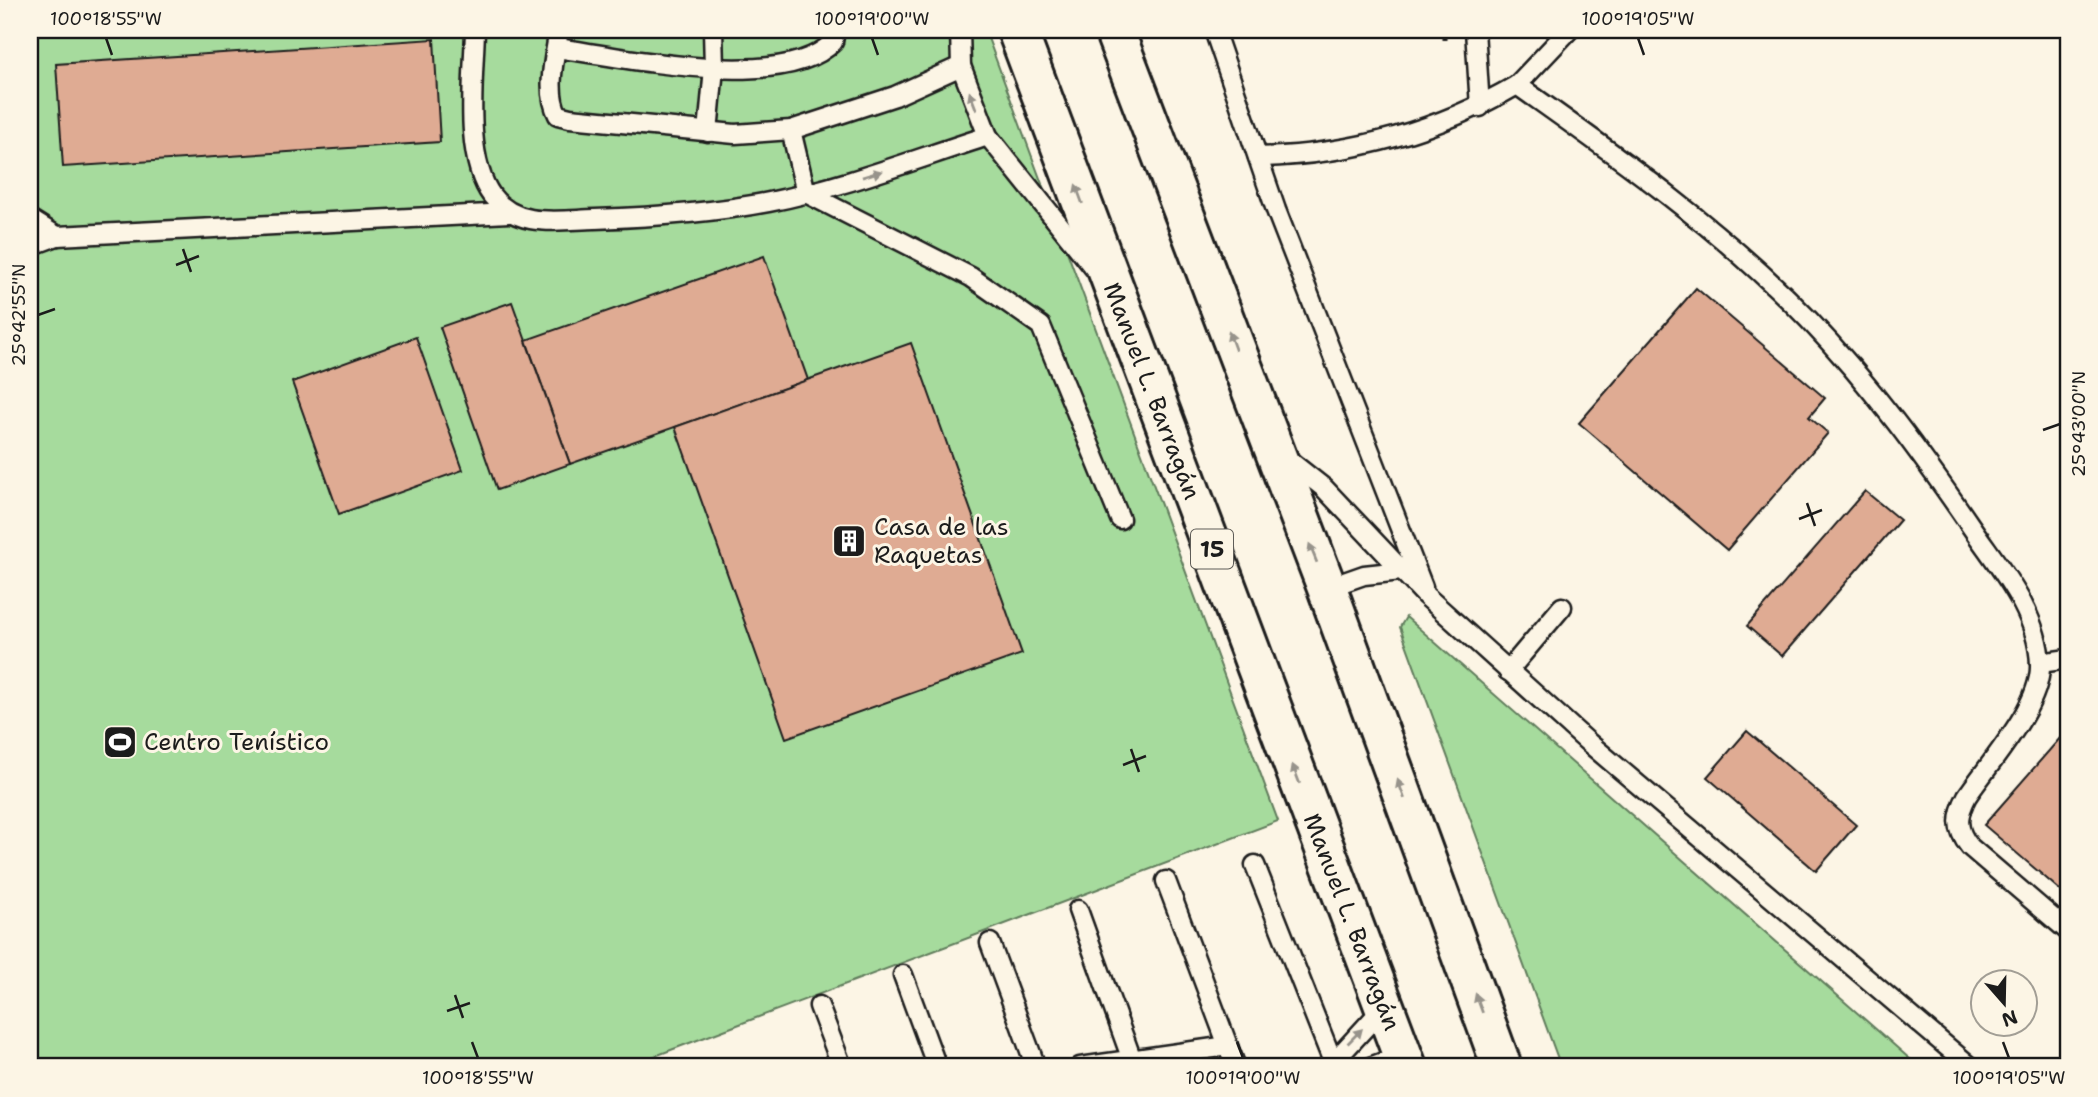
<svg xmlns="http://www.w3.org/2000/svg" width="2098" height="1097" viewBox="0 0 2098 1097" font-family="'Shantell Sans',sans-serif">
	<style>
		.green { fill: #a6db9d; stroke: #617c5c; stroke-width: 2 }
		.building { fill: #dfab93; stroke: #1c1c1c; stroke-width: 2 }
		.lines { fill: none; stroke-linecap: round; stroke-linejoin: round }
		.lane-casing { stroke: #1c1c1c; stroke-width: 23 }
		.highway-casing { stroke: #1c1c1c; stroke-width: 44 }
		.lane { stroke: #fcf5e5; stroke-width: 18 }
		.highway { stroke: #fcf5e5; stroke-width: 38 }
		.rail { stroke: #1c1c1c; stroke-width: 5; stroke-dasharray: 10 5; stroke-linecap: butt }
		.oneway { fill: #97938b }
		.ticks { fill: none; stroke: #1c1c1c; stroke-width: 2.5 }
		.labels { text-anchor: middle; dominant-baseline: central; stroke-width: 6; stroke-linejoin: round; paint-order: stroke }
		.shield { fill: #fcf5e5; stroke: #5f5d58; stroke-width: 2 }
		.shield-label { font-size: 23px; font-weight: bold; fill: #1c1c1c }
		.street-label { font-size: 24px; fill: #1c1c1c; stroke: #fcf5e5 }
		.poi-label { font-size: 24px; fill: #1c1c1c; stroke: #fcf5e5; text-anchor: start }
		.neatline { fill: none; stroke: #1c1c1c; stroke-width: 2.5 }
		.ticks-label { font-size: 18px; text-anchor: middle; fill: #1c1c1c }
	</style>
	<rect width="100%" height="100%" fill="#fcf5e5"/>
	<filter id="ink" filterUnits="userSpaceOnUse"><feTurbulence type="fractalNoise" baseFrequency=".0143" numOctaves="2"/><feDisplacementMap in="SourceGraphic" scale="14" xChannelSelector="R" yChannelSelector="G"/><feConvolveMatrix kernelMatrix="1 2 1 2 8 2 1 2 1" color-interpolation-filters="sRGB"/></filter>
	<g filter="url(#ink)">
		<g class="green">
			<path d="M30,30H985L1278,821L626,1067H30Z"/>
			<path d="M1406,617L1919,1067H1561L1400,627Z"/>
		</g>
		<g class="building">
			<path d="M434,39L440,142L63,167L56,64Z"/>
			<path d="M764,256L808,380L570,464L526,340Z"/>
			<path d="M1696,288L1825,398L1809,417L1828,433L1727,550L1579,423Z"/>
			<path d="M512,302L570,464L497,490L440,327Z"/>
			<path d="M416,337L463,470L339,514L292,382Z"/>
			<path d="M911,343L1022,654L786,738L675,427Z"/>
			<path d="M1865,491L1900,520L1782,656L1747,626Z"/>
			<path d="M2068,729V897L1984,825Z"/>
			<path d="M1747,731L1856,825L1816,871L1707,777Z"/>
		</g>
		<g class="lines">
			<g class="lane-casing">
				<g id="lane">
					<path d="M475,30C474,76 463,157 492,196C517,229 559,220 595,219C653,217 712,213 769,202C844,187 916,159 988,136"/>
					<path d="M559,30C555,56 545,91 558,115L570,118L735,134L791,130L895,96L961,66"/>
					<path d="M960,30L961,66L988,136L1094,268"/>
					<path d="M1214,30L1276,210L1423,587"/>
					<path d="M1475,30L1480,107"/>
					<path d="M557,48C622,57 784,93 833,42L835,30"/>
					<path d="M1517,85L1569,30"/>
					<path d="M791,130L806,193L971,277L1041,326L1120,519"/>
					<path d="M708,132L714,68L713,30"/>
					<path d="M1258,157C1350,155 1438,131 1517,85C1619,157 1722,230 1809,320C1871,385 1922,455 1972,528C2000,569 2038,612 2040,664C2042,705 1990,762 1967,796C1957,815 1955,829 1970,847L2068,931"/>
					<path d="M30,219L57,236L509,213"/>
					<path d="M30,246L57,236"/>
					<path d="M1286,458L1324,488L1426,596L1589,743L1971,1067"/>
					<path d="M1327,588L1364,575L1401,571"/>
					<path d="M2040,663L2068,659"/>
					<path d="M1508,671L1562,607"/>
					<path d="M1255,865L1335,1067"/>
					<path d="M1166,881L1236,1067"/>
					<path d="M1078,910L1132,1060"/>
					<path d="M990,943L1036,1067"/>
					<path d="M903,975L937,1067"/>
					<path d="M819,1006L842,1067"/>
					<path d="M1080,1067L1228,1046"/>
					<path d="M1329,1067L1384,1007"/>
					<path d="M1370,1067L1402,1055"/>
				</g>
			</g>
			<g class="highway-casing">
				<g id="highway">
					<path d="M1017,30L1407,1067"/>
					<path d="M1114,30L1327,588L1502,1067"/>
				</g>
			</g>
			<use href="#lane" class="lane"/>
			<use href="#highway" class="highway"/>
			<path class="rail" d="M1444,30V42"/>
		</g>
		<defs><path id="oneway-solid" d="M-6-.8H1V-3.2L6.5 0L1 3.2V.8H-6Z" transform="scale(1.75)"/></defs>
		<g class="oneway">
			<use href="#oneway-solid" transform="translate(973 101) rotate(-111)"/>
			<use href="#oneway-solid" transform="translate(872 174) rotate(-17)"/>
			<use href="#oneway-solid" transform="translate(1079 194) rotate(-110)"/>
			<use href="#oneway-solid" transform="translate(1232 341) rotate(-110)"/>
			<use href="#oneway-solid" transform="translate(1313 553) rotate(-112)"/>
			<use href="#oneway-solid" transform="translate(1296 774) rotate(-111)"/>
			<use href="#oneway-solid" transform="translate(1401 789) rotate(-110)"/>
			<use href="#oneway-solid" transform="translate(1479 1003) rotate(-110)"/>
			<use href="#oneway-solid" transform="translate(1355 1036) rotate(-45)"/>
		</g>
	</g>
	<path class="ticks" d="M106,38L112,55M872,38L878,55M1638,38L1644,55M183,249L191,272M176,265L199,256M38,315L55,309M2043,430L2060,424M1807,503L1815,526M1799,519L1822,510M1131,749L1139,772M1123,765L1146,756M455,995L463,1018M447,1011L470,1003M472,1042L478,1058M1237,1042L1243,1058M2003,1042L2009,1058"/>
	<defs>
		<g id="building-square" transform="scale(1.75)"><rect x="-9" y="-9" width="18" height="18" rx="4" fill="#1c1c1c" stroke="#fcf5e5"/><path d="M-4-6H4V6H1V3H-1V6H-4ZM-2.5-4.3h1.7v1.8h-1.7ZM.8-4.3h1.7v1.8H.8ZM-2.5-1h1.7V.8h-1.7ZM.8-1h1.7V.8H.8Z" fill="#fff"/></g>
		<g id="stadium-square" transform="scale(1.75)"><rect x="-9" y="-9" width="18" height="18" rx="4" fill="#1c1c1c" stroke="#fcf5e5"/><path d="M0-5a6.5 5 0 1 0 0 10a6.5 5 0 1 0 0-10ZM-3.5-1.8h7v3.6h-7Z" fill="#fff"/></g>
	</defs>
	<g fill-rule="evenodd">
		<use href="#building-square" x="849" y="541"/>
		<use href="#stadium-square" x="120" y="742"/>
	</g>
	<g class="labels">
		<rect class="shield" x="1191" y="529.5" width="42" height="39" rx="5"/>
		<g class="shield-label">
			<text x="1212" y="549">15</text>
		</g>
		<g class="street-label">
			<text transform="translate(1152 391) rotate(69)">Manuel L. Barragán</text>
			<text transform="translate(1352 922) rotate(69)">Manuel L. Barragán</text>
		</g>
		<g class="poi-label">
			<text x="874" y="527">Casa de las<tspan x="874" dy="28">Raquetas</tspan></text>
			<text x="144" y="742">Centro Tenístico</text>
		</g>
	</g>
	<rect width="2098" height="1097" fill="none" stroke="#fcf5e5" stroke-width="77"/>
	<g transform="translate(2004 1003) rotate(160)"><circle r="33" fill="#fcf5e5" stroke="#a29e95" stroke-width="2"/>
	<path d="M0-5L12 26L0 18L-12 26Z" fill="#1c1c1c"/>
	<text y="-10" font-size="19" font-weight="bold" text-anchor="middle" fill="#1c1c1c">N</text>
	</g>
	<rect x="38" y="38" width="2022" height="1020" class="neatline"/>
	<g class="ticks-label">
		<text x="106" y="25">100°18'55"W</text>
		<text x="872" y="25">100°19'00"W</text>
		<text x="1638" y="25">100°19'05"W</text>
		<text transform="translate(19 315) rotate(-90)" y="6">25°42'55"N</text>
		<text transform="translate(2079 424) rotate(-90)" y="6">25°43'00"N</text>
		<text x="478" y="1084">100°18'55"W</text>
		<text x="1243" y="1084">100°19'00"W</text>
		<text x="2009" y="1084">100°19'05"W</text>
	</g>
</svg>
